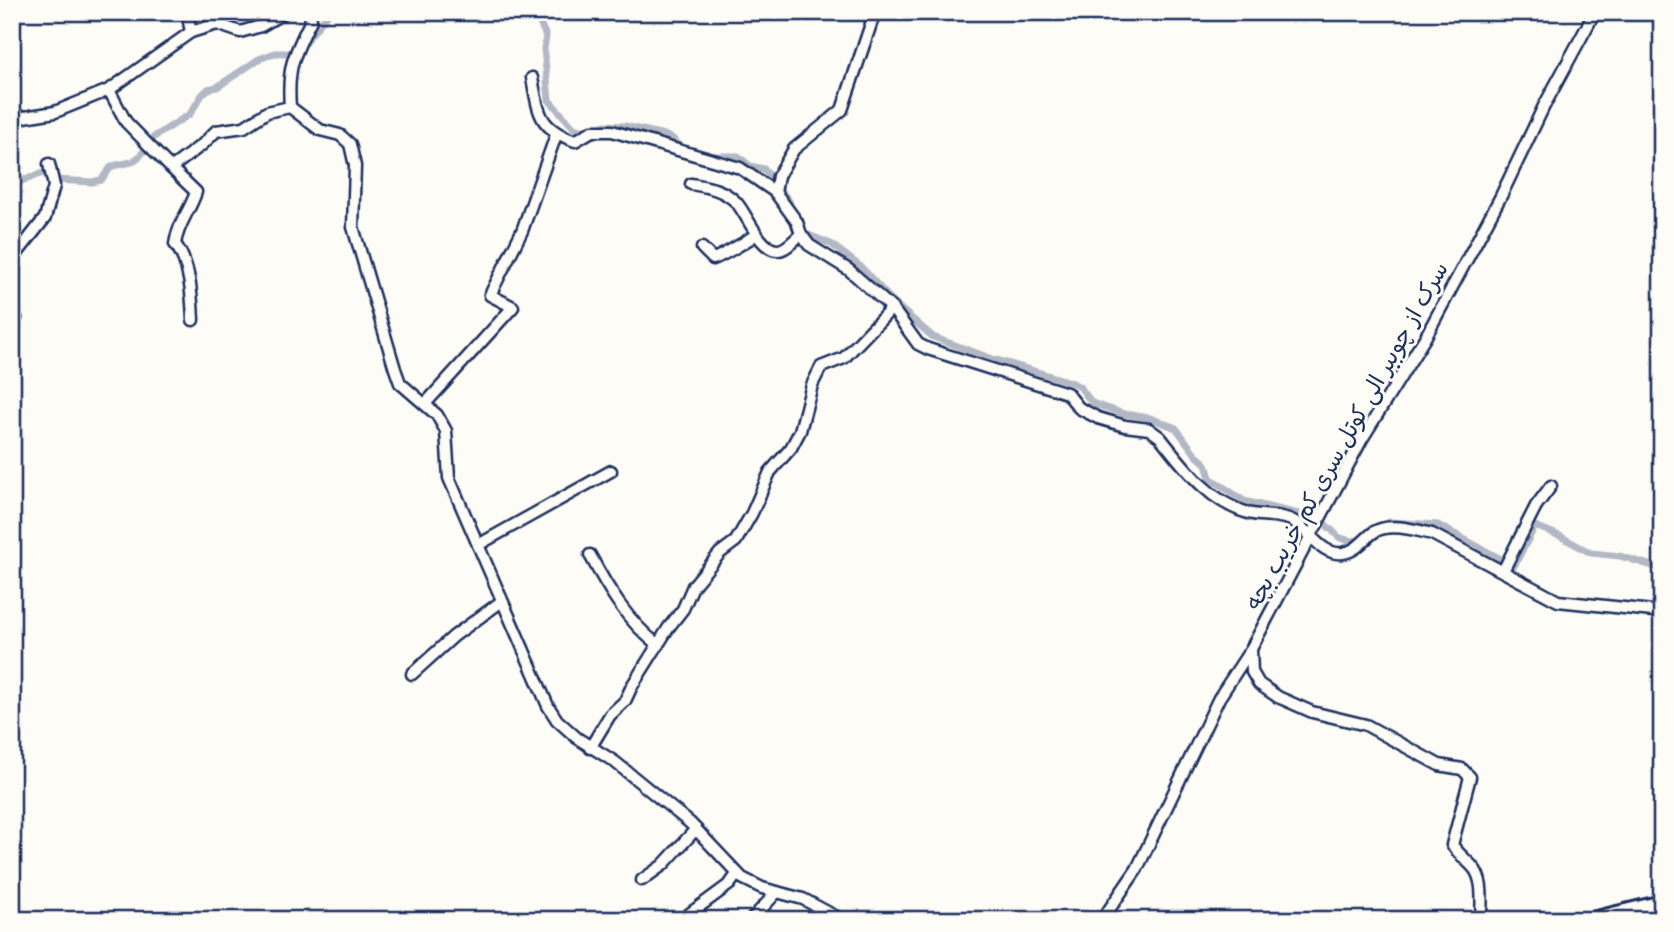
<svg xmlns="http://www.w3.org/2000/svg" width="1674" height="932" viewBox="0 0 1674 932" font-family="'Balsamiq Sans','Playpen Sans Arabic',sans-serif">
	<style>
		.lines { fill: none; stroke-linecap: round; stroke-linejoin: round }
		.canal { stroke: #b3b8c5; stroke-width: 7 }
		.minor-casing { stroke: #1b2f5e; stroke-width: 15 }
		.major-casing { stroke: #1b2f5e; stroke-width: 18 }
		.minor { stroke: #fdfcf7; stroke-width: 10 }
		.major { stroke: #fdfcf7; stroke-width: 12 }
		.labels { text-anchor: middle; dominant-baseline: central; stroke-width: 6; stroke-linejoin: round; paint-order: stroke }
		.street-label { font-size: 23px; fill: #1b2f5e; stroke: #fdfcf7 }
	</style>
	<rect width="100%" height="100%" fill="#fdfcf7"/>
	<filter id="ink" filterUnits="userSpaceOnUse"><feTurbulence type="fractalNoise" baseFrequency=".0143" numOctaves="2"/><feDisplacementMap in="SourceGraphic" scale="14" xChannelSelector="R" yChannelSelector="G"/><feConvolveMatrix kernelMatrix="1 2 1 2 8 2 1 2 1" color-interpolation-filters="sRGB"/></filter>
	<g filter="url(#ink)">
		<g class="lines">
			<g class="canal">
				<path d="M529,12L531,17L538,19L546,36L544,49L549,100L574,128L588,132L605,125L625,126L664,135L673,139L685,152"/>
				<path d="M707,156H738L750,166L764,169L789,201L792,212"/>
				<path d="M12,199L16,183L43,173L56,180L92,182L101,180L112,166L132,162L140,156L154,137L190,114L202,95L208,89L217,87L259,59L275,53H294L298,51L329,12"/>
				<path d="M801,232L831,244L861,267L895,304L933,337L990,358L1071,382L1080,387L1092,403L1124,414L1150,418L1176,428L1196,455L1206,464L1210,478L1244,501L1307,516L1324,523L1340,538L1352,541L1367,539"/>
				<path d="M12,297V300"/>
				<path d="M1384,525L1390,522L1438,525L1514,566L1535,526L1560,536L1591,553L1620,556L1662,569"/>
			</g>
			<g class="minor-casing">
				<g id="minor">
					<path d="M187,12L191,32L217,24L240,32L261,26L285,12"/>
					<path d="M310,12L311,20C294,55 287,66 290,107L320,130L340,135L350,144L355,166L353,227L395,369L400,383L437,415L446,431L449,478L548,706L557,720L577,738L615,762L690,823L742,878L762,888L803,899L842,920"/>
					<path d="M532,78C539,113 538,128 575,141L592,131H612L740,168L775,192"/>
					<path d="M109,90L126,122L171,168L203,144L216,131L244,127L267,112L290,107"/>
					<path d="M12,119L55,112L109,90L191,32"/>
					<path d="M171,168L196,192C190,211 178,223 175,244C190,263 192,296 193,320"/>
					<path d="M691,184C708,187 723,189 736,202C746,212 760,251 778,250C786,250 795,239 801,234"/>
					<path d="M702,248L713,259C720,257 751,239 756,234"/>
					<path d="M12,260L45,218L54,186L49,164"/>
					<path d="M892,308L918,344L928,349L1067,393L1079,408L1098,418L1125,426L1149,429L1160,437C1184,467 1209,502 1248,513C1261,517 1283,514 1295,522C1310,532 1322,556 1343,553C1357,551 1364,539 1374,532C1389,522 1416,530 1432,534L1558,601L1662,612"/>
					<path d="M12,309L16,318L12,322"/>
					<path d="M425,404L513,307L490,295L522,231L556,135"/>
					<path d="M478,545L611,471"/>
					<path d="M590,555C608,589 627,621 658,645"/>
					<path d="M1503,571L1536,506L1551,486"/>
					<path d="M412,674L454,636L502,601"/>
					<path d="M590,748L610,715L625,701L632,686L669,627L683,609L693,586L720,553L736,541L752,513L770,472L791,448L800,431L812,385L821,367L844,358L892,308L849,270L809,245L801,234L797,222L775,192L778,176L794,149L842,110L872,21V12"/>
					<path d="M642,880L663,865L696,829"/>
					<path d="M681,920L730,884L737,874"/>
					<path d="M751,920L777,892"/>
					<path d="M1102,920L1137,869L1219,698L1251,649"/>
					<path d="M1481,920C1481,903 1485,879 1472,866C1465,859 1459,854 1452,845L1470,777L1462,769L1439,765L1366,725L1312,712L1278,697L1259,684L1252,672L1251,649L1362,439L1426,336L1501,196L1544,106L1595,12"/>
				</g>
			</g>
			<g class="major-casing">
				<path id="major" d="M1588,920L1662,902"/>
			</g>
			<use href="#minor" class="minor"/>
			<use href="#major" class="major"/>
		</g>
	</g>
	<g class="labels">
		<g class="street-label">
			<text transform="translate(1347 436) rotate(-61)">سرک از چوببر الی کوتل سری کم خریب بچه</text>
		</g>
	</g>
	<rect width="1674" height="932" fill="none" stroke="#fdfcf7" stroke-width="42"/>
	<rect x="21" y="21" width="1632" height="890" fill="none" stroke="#1b2f5e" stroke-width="2.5" filter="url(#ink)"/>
</svg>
